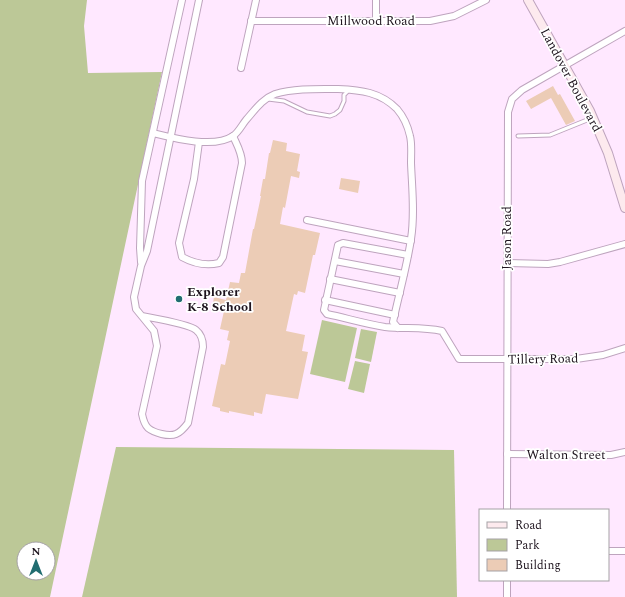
<svg xmlns="http://www.w3.org/2000/svg" width="625" height="597" viewBox="0 0 625 597" font-family="Spectral,serif">
	<style>
		.green { fill: #bcc897; fill-rule: evenodd }
		.building { fill: #ecccb6 }
		.lines { fill: none; stroke-linecap: round; stroke-linejoin: round }
		.lane-casing { stroke: #bea4be; stroke-width: 5 }
		.street-casing { stroke: #bea4be; stroke-width: 8 }
		.secondary-casing { stroke: #bea4be; stroke-width: 10 }
		.lane { stroke: #fff; stroke-width: 3 }
		.street { stroke: #fff; stroke-width: 6 }
		.secondary { stroke: #fdeaee; stroke-width: 8 }
		.poi-dot { fill: #216d71; stroke: #fff; stroke-width: 1.5 }
		.labels { text-anchor: middle; dominant-baseline: central; stroke-width: 3.5; stroke-linejoin: round; paint-order: stroke }
		.street-label { font-size: 13px; fill: #1e141e; stroke: #fff }
		.poi-label { font-size: 13px; font-weight: bold; fill: #1e141e; stroke: #fff; text-anchor: start }
	</style>
	<rect width="100%" height="100%" fill="#ffe8ff"/>
	<g class="green">
		<path d="M0,0H87L84,26L88,73L162,72L50,597H0ZM24,549H48V573H24Z"/>
		<path d="M322,320L357,328L345,382L310,374Z"/>
		<path d="M361,329L377,332L371,362L355,358Z"/>
		<path d="M355,361L370,364L364,393L348,389Z"/>
		<path d="M116,447L454,450L457,597H82Z"/>
	</g>
	<g class="building">
		<path d="M553,86L558,95L560,94L575,121L566,125L551,98L531,109L526,101Z"/>
		<path d="M273,140L287,143L286,151L300,154L297,171L300,172L299,178L291,176L285,208L283,207L280,224L320,233L315,255H313L305,293L298,291L297,295L294,294L286,331L305,335L302,351L308,352L298,399L266,394L262,414L254,412V416L229,411V413L220,411V408L212,406L221,364L225,365L230,341L227,340L229,331L220,329L224,311L212,309L214,297L226,300L230,282L239,283L241,273H245L253,229H254L261,196H260L263,179H265L269,153H270Z"/>
		<path d="M341,178L360,181L358,193L339,189Z"/>
	</g>
	<g class="lines">
		<g class="lane-casing">
			<g id="lane">
				<path d="M268,99L284,101L307,112L330,116L335,114L340,110L344,101V95L348,91"/>
				<path d="M518,136L550,135L592,118"/>
			</g>
		</g>
		<g class="street-casing">
			<g id="street">
				<path d="M251,21H430L454,16L486,0"/>
				<path d="M376,21V0"/>
				<path d="M241,68L256,0"/>
				<path d="M153,133C173,138 214,149 233,136C238,133 242,125 246,120C255,110 262,99 275,94C295,88 318,89 338,89C361,90 380,92 397,109C403,116 408,127 410,136C412,144 411,154 411,163C412,188 415,214 411,239C407,266 399,294 393,322L398,328"/>
				<path d="M199,142L194,179L179,243L182,257C193,263 207,266 219,263L223,257L242,163C242,153 237,145 233,136"/>
				<path d="M307,220L411,241"/>
				<path d="M408,255L343,243L338,245L324,310L327,314C346,318 366,324 385,327C404,329 423,327 442,331L459,359H576L603,355L625,348"/>
				<path d="M335,261L404,274"/>
				<path d="M141,262L140,248L142,181L182,0"/>
				<path d="M507,263L548,264L560,262L625,244"/>
				<path d="M330,279L400,293"/>
				<path d="M325,300L395,315"/>
				<path d="M142,316C152,318 189,324 196,330C201,334 203,340 203,347L188,423C185,427 181,432 176,434C169,437 154,433 148,428C144,424 143,419 142,414L157,346L154,331L136,309L134,297L141,266L147,251L199,0"/>
				<path d="M507,454L611,455L625,452"/>
				<path d="M507,510L508,112L512,99L522,90L625,31"/>
				<path d="M608,551H625"/>
				<path d="M507,597V580"/>
			</g>
		</g>
		<g class="secondary-casing">
			<path id="secondary" d="M528,0L590,111L608,153L625,208"/>
		</g>
		<use href="#lane" class="lane"/>
		<use href="#street" class="street"/>
		<use href="#secondary" class="secondary"/>
	</g>
	<circle class="poi-dot" cx="179" cy="299" r="4"/>
	<g class="labels">
		<g class="street-label">
			<text x="371" y="21">Millwood Road</text>
			<text transform="translate(571 80) rotate(62)">Landover Boulevard</text>
			<text transform="translate(507 238) rotate(-90)">Jason Road</text>
			<text transform="translate(543 359) rotate(-1)">Tillery Road</text>
			<text x="566" y="455">Walton Street</text>
		</g>
		<g class="poi-label">
			<text x="187" y="292">Explorer<tspan x="187" dy="15">K-8 School</tspan></text>
		</g>
	</g>
	<rect x="479" y="509" width="130" height="72" fill="#ffffff" stroke="#a5a1a5"/>
	<rect x="487" y="522" width="20" height="6" fill="#fdeaee" stroke="#a5a1a5"/>
	<text x="515" y="529" font-size="12" fill="#1e141e">Road</text>
	<rect x="487" y="539" width="20" height="12" fill="#bcc897" stroke="#a5a1a5"/>
	<text x="515" y="549" font-size="12" fill="#1e141e">Park</text>
	<rect x="487" y="559" width="20" height="12" fill="#ecccb6" stroke="#a5a1a5"/>
	<text x="515" y="569" font-size="12" fill="#1e141e">Building</text>
	<g transform="translate(36 561)"><circle r="19" fill="#ffffff" stroke="#a5a1a5"/>
	<path d="M0-3L7 15L0 10L-7 15Z" fill="#216d71"/>
	<text y="-6" font-size="11" font-weight="bold" text-anchor="middle" fill="#1e141e">N</text>
	</g>
</svg>
